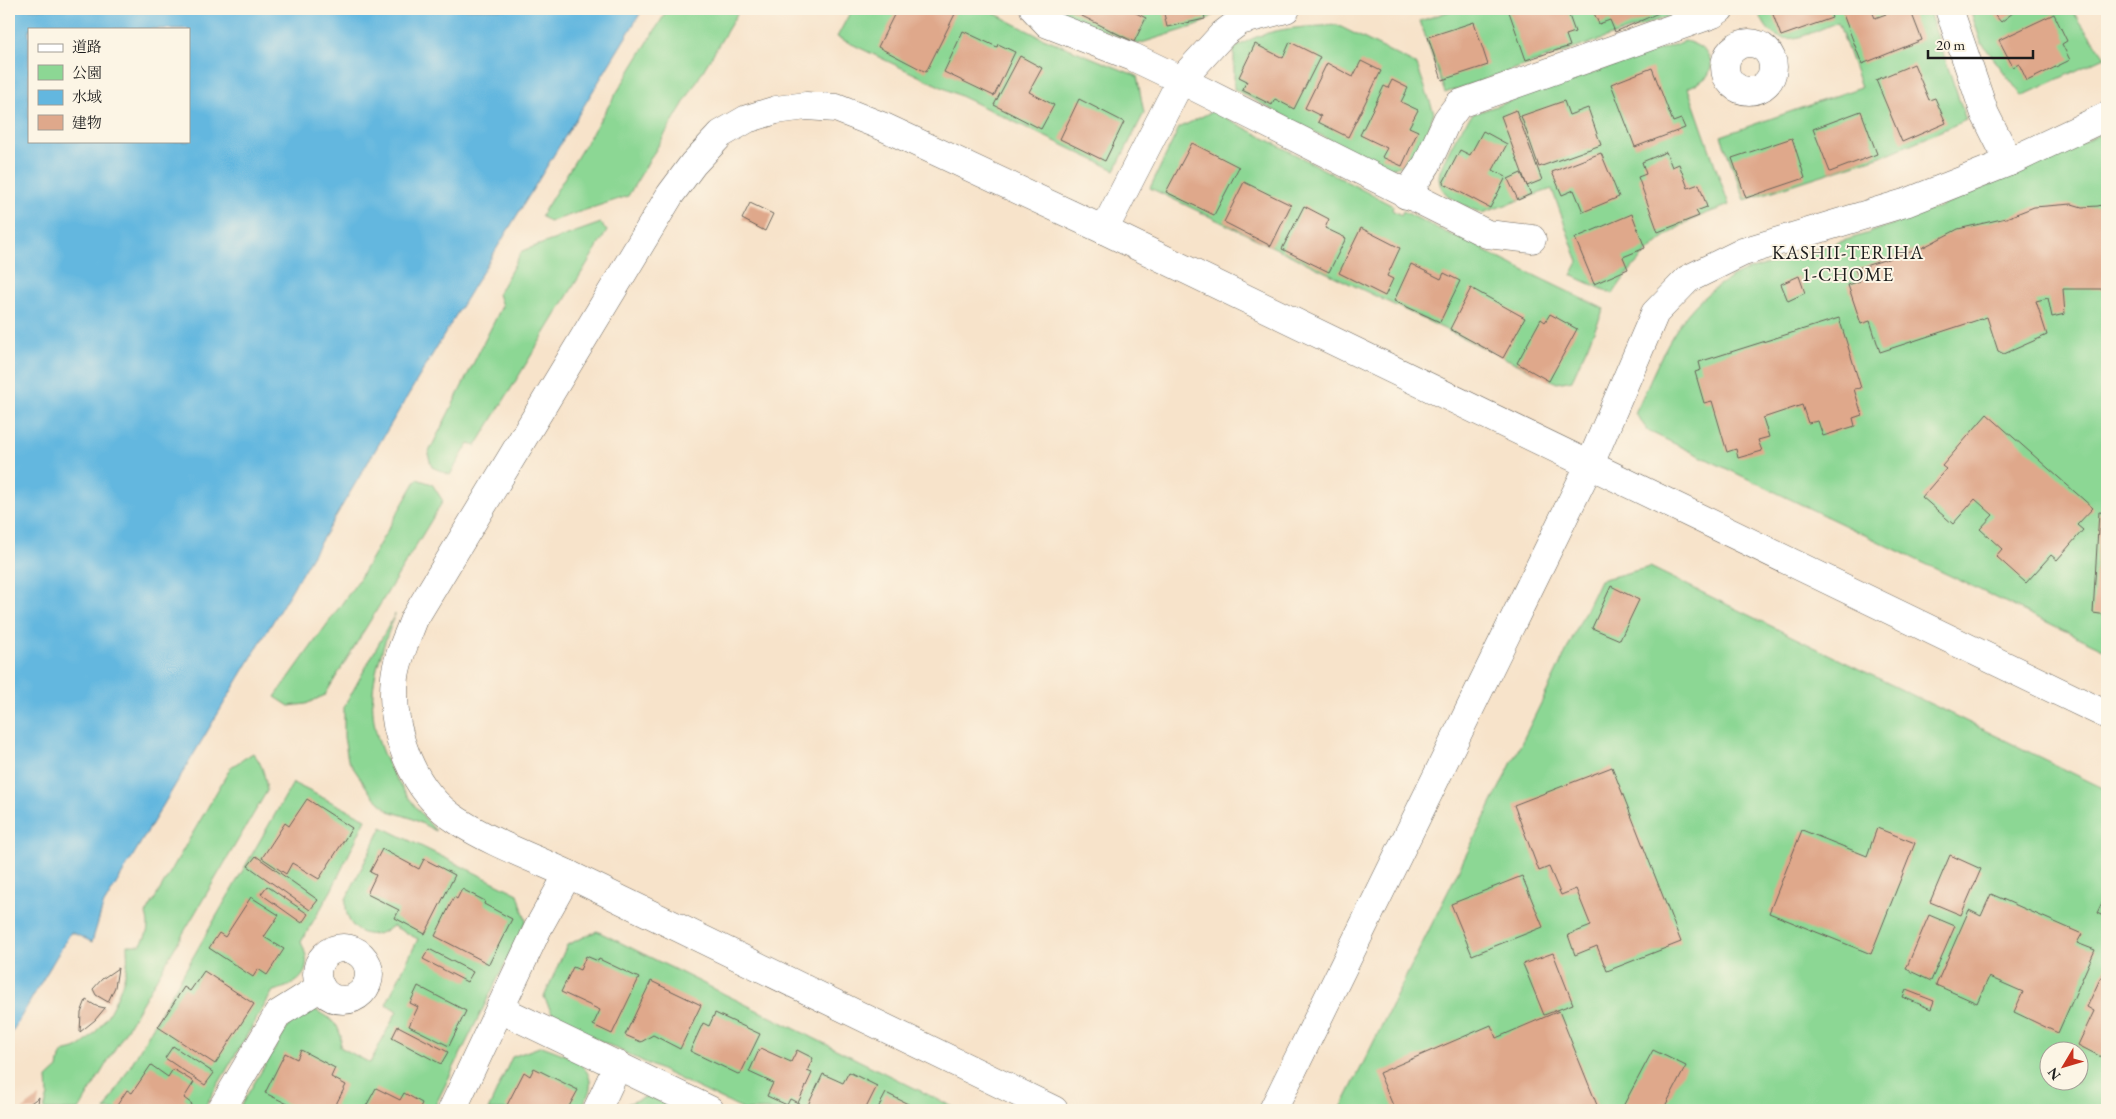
<svg xmlns="http://www.w3.org/2000/svg" width="2116" height="1119" viewBox="0 0 2116 1119" font-family="'EB Garamond','Noto Serif JP',serif">
	<style>
		.green { fill: #8cd794; stroke: #547a58; fill-rule: evenodd }
		.water { fill: #63b7df; stroke: #406a7e; fill-rule: evenodd }
		.building { fill: #dfa88b }
		.lines { fill: none; stroke-linecap: round; stroke-linejoin: round }
		.minor-casing { stroke: #696259; stroke-width: 29 }
		.tertiary-casing { stroke: #696259; stroke-width: 29 }
		.minor { stroke: #fff; stroke-width: 28 }
		.tertiary { stroke: #fff; stroke-width: 28 }
		.labels { text-anchor: middle; dominant-baseline: central; stroke-width: 4; stroke-linejoin: round; paint-order: stroke }
		.neighbourhood-label { font-size: 19px; letter-spacing: 1px; fill: #1c1c1c; stroke: #fcf5e5 }
	</style>
	<rect width="100%" height="100%" fill="#fcf5e5"/>
	<filter id="ink" filterUnits="userSpaceOnUse"><feTurbulence type="fractalNoise" baseFrequency=".02" numOctaves="2"/><feDisplacementMap in="SourceGraphic" scale="10" xChannelSelector="R" yChannelSelector="G"/><feConvolveMatrix kernelMatrix="1 2 1 2 8 2 1 2 1" color-interpolation-filters="sRGB"/></filter>
	<filter id="wash" filterUnits="userSpaceOnUse"><feTurbulence type="fractalNoise" baseFrequency=".0096" numOctaves="4" result="noise"/><feDisplacementMap in="SourceGraphic" scale="20" xChannelSelector="R" yChannelSelector="G"/><feGaussianBlur stdDeviation="1.12" result="paint"/><feColorMatrix in="noise" values="0 0 0 0 0 0 0 0 0 0 0 0 0 0 0 0 0 1.4 0 .05"/><feComposite in="paint" operator="in"/></filter>
	<g filter="url(#wash)">
		<rect width="100%" height="100%" fill="#f7e3ca"/>
		<g class="green">
			<path d="M668,9H740L628,196L549,222L541,216Z"/>
			<path d="M852,9H986L1036,35L1137,76L1144,113L1115,170L837,37Z"/>
			<path d="M1060,9H1222L1199,25L1138,44L1059,13Z"/>
			<path d="M1456,9H1690L1445,93L1420,21Z"/>
			<path d="M1758,9H1928L1966,120L1890,153L1745,200L1721,136L1861,87L1838,22C1804,35 1773,57 1758,9Z"/>
			<path d="M1970,9H2071L2105,57L2022,96L1981,42Z"/>
			<path d="M1337,25L1417,65L1434,113C1422,141 1419,168 1384,169L1234,89V49C1268,26 1298,28 1337,25Z"/>
			<path d="M1685,41C1699,44 1719,57 1708,75C1704,81 1695,84 1688,88L1729,205C1718,210 1706,213 1696,218C1661,234 1633,263 1613,294L1571,275L1578,262L1552,189L1482,213C1465,206 1433,196 1440,171C1442,165 1445,159 1448,153C1456,137 1461,127 1473,114Z"/>
			<path d="M1213,111L1393,206L1392,210L1401,215L1403,211L1447,233L1485,248L1484,251L1604,309L1572,380L1557,383L1150,188L1179,128Z"/>
			<path d="M2107,131V651L1648,431L1635,413C1664,353 1677,303 1742,272L1869,233L1950,203Z"/>
			<path d="M601,223L607,231L476,446L468,444L450,475L432,467L428,454L502,306L498,294L522,251Z"/>
			<path d="M417,479L432,484L443,501L325,695L306,704L289,706L275,697L358,581Z"/>
			<path d="M1650,567L2107,790V1110H1340L1551,683L1600,580ZM2048,1052H2078V1082H2048Z"/>
			<path d="M395,614C390,629 383,645 379,661C358,731 392,781 436,831L411,818L389,811L371,794L348,760L344,737V707Z"/>
			<path d="M253,753C263,764 265,777 267,791L79,1110H44L48,1095L47,1078L58,1068L60,1057L63,1052C68,1050 74,1050 78,1047C102,1034 123,991 127,965C128,959 127,952 127,945H140C148,934 150,927 146,914L231,767Z"/>
			<path d="M293,783L366,819L331,891L301,942C315,972 301,984 273,991L203,1110H105Z"/>
			<path d="M382,827L518,894L526,921L433,1110H238L291,1022L306,1012L315,1010L328,1017L337,1026L341,1036L340,1047L370,1063L397,1011L386,1004L418,939L393,926C369,945 343,930 346,899Z"/>
			<path d="M597,931L959,1110H744L555,1019L544,997L567,945Z"/>
			<path d="M542,1046C560,1053 594,1062 590,1088C589,1095 583,1104 580,1110H488L512,1057Z"/>
			<path d="M649,1096L678,1110H610Z"/>
		</g>
		<path class="water" d="M9,9H643L453,320L103,906L92,942L71,932L9,1037ZM29,29H189V141H29Z"/>
		<g id="blocks">
			<g class="building">
				<path d="M897,9H948L947,10L955,14L926,72L878,47Z"/>
				<path d="M1068,9H1136L1134,12L1146,18L1134,42Z"/>
				<path d="M1163,9H1219L1220,10L1204,13L1205,19L1167,27Z"/>
				<path d="M1508,9H1557L1559,13L1567,10L1575,32L1566,35L1570,46L1526,60Z"/>
				<path d="M1592,9H1662L1663,11L1615,32L1610,20L1599,24Z"/>
				<path d="M1771,9H1829L1832,18L1781,36Z"/>
				<path d="M1841,9H1871L1875,18L1886,14L1884,9H1910L1922,40L1862,64Z"/>
				<path d="M1990,9H2018L2001,22Z"/>
				<path d="M2054,14L2067,41L2062,44L2070,60L2027,81L2019,64L2013,67L1999,40Z"/>
				<path d="M1474,22L1488,65L1442,80L1428,37Z"/>
				<path d="M963,31L997,47L998,44L1015,52L994,96L944,72Z"/>
				<path d="M1290,42L1320,57L1294,109L1275,99L1272,105L1242,90L1247,81L1239,77L1255,44L1283,58Z"/>
				<path d="M1020,56L1042,68L1029,92L1054,105L1041,129L994,105Z"/>
				<path d="M1361,61L1381,71L1348,137L1318,122L1321,116L1305,108L1327,63L1353,77Z"/>
				<path d="M1914,64L1929,100L1935,98L1946,123L1902,142L1876,80Z"/>
				<path d="M1652,68L1673,122L1681,119L1685,128L1635,147L1611,84Z"/>
				<path d="M1392,80L1408,88L1401,102L1418,110L1409,127L1418,131L1402,166L1382,157L1387,148L1360,135L1384,86L1388,88Z"/>
				<path d="M1079,99L1124,122L1105,161L1060,139Z"/>
				<path d="M1564,101L1569,115L1588,108L1601,145L1539,167L1521,116Z"/>
				<path d="M1516,110L1542,180L1527,186L1501,116Z"/>
				<path d="M1861,111L1877,154L1830,172L1813,129Z"/>
				<path d="M1483,131L1507,144L1493,170L1506,177L1490,208L1443,183L1460,150L1470,155Z"/>
				<path d="M1792,138L1805,178L1746,198L1732,158Z"/>
				<path d="M1192,143L1239,167L1214,215L1166,192Z"/>
				<path d="M1666,152L1672,167L1679,164L1688,188L1699,184L1707,207L1696,211L1699,216L1658,232L1638,177L1646,174L1642,162Z"/>
				<path d="M1601,153L1619,197L1583,212L1574,190L1562,195L1552,172Z"/>
				<path d="M1521,173L1531,194L1518,200L1508,179Z"/>
				<path d="M1244,182L1291,205L1271,246L1224,222Z"/>
				<path d="M750,203L773,214L765,231L742,219Z"/>
				<path d="M2107,203V289H2063L2065,314L2052,317L2048,298L2036,301L2047,335L2004,354L1998,351L1987,317L1880,352L1870,321L1861,324L1848,285L1860,281L1855,269L1920,249L1958,229L2006,218L2034,207L2072,204L2082,207L2098,206Z"/>
				<path d="M1304,206L1329,219L1325,228L1346,238L1329,272L1282,249Z"/>
				<path d="M1632,214L1645,248L1623,257L1628,269L1594,284L1575,238Z"/>
				<path d="M1361,228L1400,248L1387,276L1393,279L1385,296L1339,273Z"/>
				<path d="M1411,264L1441,279L1444,273L1460,281L1440,322L1394,301Z"/>
				<path d="M1799,276L1805,293L1788,301L1781,284Z"/>
				<path d="M1471,288L1525,318L1503,358L1450,329Z"/>
				<path d="M1550,314L1577,329L1549,381L1517,363L1541,319L1545,322Z"/>
				<path d="M1839,318L1861,388L1854,389L1862,415L1853,418L1855,426L1823,436L1818,421L1808,423L1802,405L1763,418L1769,437L1758,440L1762,451L1738,458L1736,449L1727,452L1712,401L1704,403L1695,372L1701,370L1699,362Z"/>
				<path d="M1987,414L2093,508L2077,525L2083,530L2057,560L2051,555L2026,583L1996,556L2002,549L1980,529L1993,515L1975,499L1953,524L1922,497L1946,469L1942,466Z"/>
				<path d="M2099,512L2107,513V615L2093,613Z"/>
				<path d="M1611,586L1639,600L1620,640L1592,628Z"/>
				<path d="M1612,767L1681,942L1607,971L1597,946L1575,955L1568,935L1591,926L1576,889L1561,895L1549,867L1539,871L1514,805Z"/>
				<path d="M307,799L352,828L319,879L292,863L286,874L262,858L285,823L289,826Z"/>
				<path d="M1877,828L1915,843L1871,954L1769,913L1802,830L1867,856Z"/>
				<path d="M382,849L419,869L424,859L455,875L425,934L395,918L399,910L367,894L376,875L370,872Z"/>
				<path d="M1950,855L1981,869L1961,915L1930,902Z"/>
				<path d="M256,856L318,900L310,910L248,866Z"/>
				<path d="M1522,876L1543,927L1472,955L1451,904Z"/>
				<path d="M267,886L308,914L302,923L261,894Z"/>
				<path d="M462,889L485,901L484,904L512,919L489,964L435,936L454,897L457,899Z"/>
				<path d="M2107,892V918L2097,913Z"/>
				<path d="M1991,894L2082,934L2077,943L2095,950L2058,1033L2014,1012L2023,992L1989,977L1977,1003L1936,985L1969,910L1981,916Z"/>
				<path d="M251,897L279,915L264,937L284,949L267,975L258,969L253,977L209,948L219,933L225,937Z"/>
				<path d="M1929,915L1955,926L1931,981L1906,969Z"/>
				<path d="M429,949L473,972L467,982L423,959Z"/>
				<path d="M1553,953L1573,1004L1544,1015L1523,964Z"/>
				<path d="M586,956L598,961L599,959L639,978L612,1034L593,1025L600,1010L561,992L573,967L580,970Z"/>
				<path d="M2107,964V1060L2078,1045L2094,1011L2087,1007Z"/>
				<path d="M118,968L115,987L108,1002L96,995L93,989L102,979Z"/>
				<path d="M204,971L254,1004L215,1064L158,1027L184,987L190,991Z"/>
				<path d="M651,981L701,1005L680,1049L653,1035L641,1042L625,1035Z"/>
				<path d="M418,986L466,1011L449,1046L409,1026L418,1007L410,1003Z"/>
				<path d="M1906,990L1934,1001L1931,1009L1903,997Z"/>
				<path d="M86,1000L96,1006L105,1008L95,1020L80,1032L81,1013Z"/>
				<path d="M1559,1011L1599,1110H1395L1379,1073L1491,1025L1496,1038Z"/>
				<path d="M715,1013L760,1034L740,1075L690,1051L703,1023L709,1026Z"/>
				<path d="M398,1026L448,1052L441,1064L392,1038Z"/>
				<path d="M173,1046L214,1073L205,1085L165,1058Z"/>
				<path d="M760,1048L791,1062L797,1050L813,1058L807,1071L812,1073L798,1103L790,1099L787,1105L767,1096L773,1083L749,1072Z"/>
				<path d="M301,1050L335,1068L331,1077L346,1085L333,1110H300L265,1093L285,1053L297,1059Z"/>
				<path d="M1653,1050L1686,1066L1663,1110H1621Z"/>
				<path d="M151,1065L168,1077L173,1069L194,1082L184,1098L192,1104L188,1110H122L116,1107L127,1090L132,1093Z"/>
				<path d="M534,1068L578,1090L567,1110H512L506,1107L524,1072L530,1076Z"/>
				<path d="M849,1072L877,1086L865,1110H818L808,1105L823,1074L843,1083Z"/>
				<path d="M376,1088L400,1100L404,1093L422,1103L419,1110H364Z"/>
				<path d="M886,1093L906,1103L921,1110H877Z"/>
				<path d="M39,1097L37,1110H22L28,1105Z"/>
			</g>
		</g>
	</g>
	<g filter="url(#ink)">
		<use href="#blocks" fill-opacity="0" stroke="#696259" stroke-width="1"/>
		<g class="lines">
			<g class="minor-casing">
				<g id="minor">
					<path d="M1034,9L1048,24L1133,57L1181,80L1487,234L1532,239"/>
					<path d="M1949,9L1985,114L2009,162"/>
					<circle cx="1749" cy="67" r="24"/>
					<path d="M1406,195L1427,164L1447,120L1459,104L1713,14L1720,9"/>
					<path d="M1104,230L1181,80L1223,34L1240,21L1286,9"/>
					<path d="M1590,464L1655,313L1688,279L1743,252L1908,202L2009,162L2107,116"/>
					<circle cx="343" cy="974" r="26"/>
					<path d="M500,1009L710,1110"/>
					<path d="M221,1110L278,1014L321,987"/>
					<path d="M452,1110L538,928L568,874"/>
					<path d="M597,1110L618,1065"/>
				</g>
			</g>
			<g class="tertiary-casing">
				<g id="tertiary">
					<path d="M1054,1110L568,874C531,857 492,843 458,821C412,792 389,729 395,677C397,658 407,638 414,619L670,195L693,164L721,134L747,119L776,110L806,106L836,108L884,127L1104,230L2107,715"/>
					<path d="M1273,1110L1590,464"/>
				</g>
			</g>
			<use href="#minor" class="minor"/>
			<use href="#tertiary" class="tertiary"/>
		</g>
	</g>
	<g class="labels">
		<g class="neighbourhood-label">
			<text x="1848" y="252">KASHII-TERIHA<tspan x="1848" dy="22">1-CHOME</tspan></text>
		</g>
	</g>
	<rect width="2116" height="1119" fill="none" stroke="#fcf5e5" stroke-width="30"/>
	<rect x="28" y="28" width="162" height="115" fill="#fcf5e5" stroke="#a29e95"/>
	<rect x="38" y="44" width="25" height="8" fill="#ffffff" stroke="#a29e95"/>
	<text x="72" y="52" font-size="15" fill="#1c1c1c">道路</text>
	<rect x="38" y="65" width="25" height="15" fill="#8cd794" stroke="#a29e95"/>
	<text x="72" y="78" font-size="15" fill="#1c1c1c">公園</text>
	<rect x="38" y="90" width="25" height="15" fill="#63b7df" stroke="#a29e95"/>
	<text x="72" y="102" font-size="15" fill="#1c1c1c">水域</text>
	<rect x="38" y="115" width="25" height="15" fill="#dfa88b" stroke="#a29e95"/>
	<text x="72" y="128" font-size="15" fill="#1c1c1c">建物</text>
	<g transform="translate(2064 1066) rotate(232)"><circle r="24" fill="#fcf5e5" stroke="#a29e95"/>
	<path d="M0-4L9 19L0 12L-9 19Z" fill="#c8321e"/>
	<text y="-8" font-size="14" font-weight="bold" text-anchor="middle" fill="#1c1c1c">N</text>
	</g>
	<path d="M1928 50v8h105v-8" fill="none" stroke="#1c1c1c" stroke-width="2.5"/>
	<text x="1936" y="50" font-size="15" fill="#1c1c1c" stroke="#fcf5e5" stroke-width="4" paint-order="stroke">20 m</text>
</svg>
